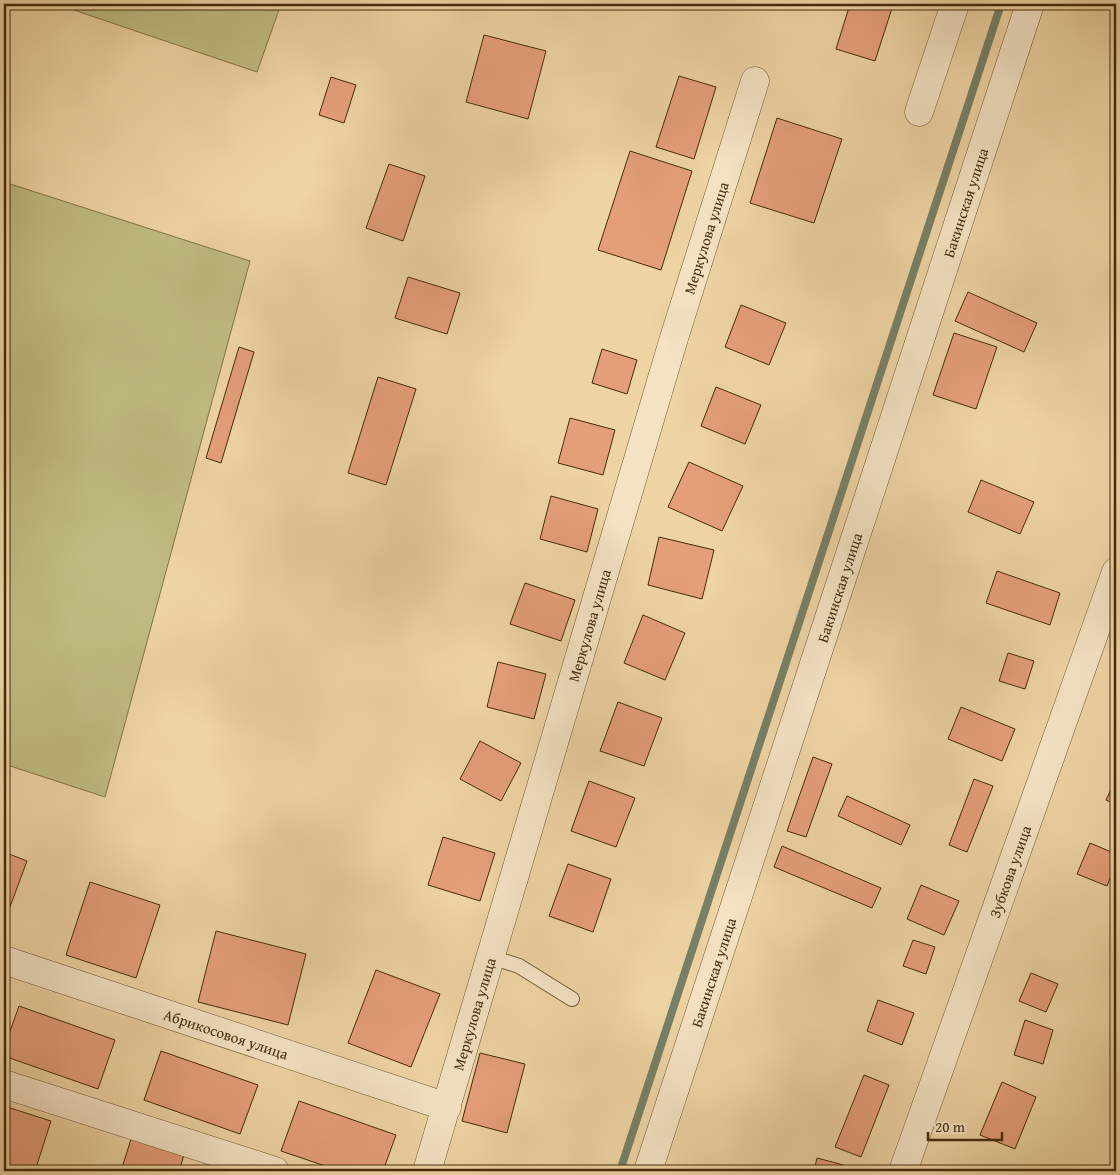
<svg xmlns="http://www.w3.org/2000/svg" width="1120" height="1175" viewBox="0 0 1120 1175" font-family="'Gentium Book Plus',serif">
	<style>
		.green { fill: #bfba81; stroke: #827346 }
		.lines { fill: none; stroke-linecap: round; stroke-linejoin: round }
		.stream { stroke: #778067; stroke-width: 8 }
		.building { fill: #e49e7a; stroke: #452c0a }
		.service-casing { stroke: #6f5630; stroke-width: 16 }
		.minor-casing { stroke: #6f5630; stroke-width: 29 }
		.service { stroke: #f4e2c3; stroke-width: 14 }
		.minor { stroke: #f4e2c3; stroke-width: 28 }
		.labels { text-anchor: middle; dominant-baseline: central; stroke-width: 4; stroke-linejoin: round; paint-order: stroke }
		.street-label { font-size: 15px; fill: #452c0a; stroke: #f4e2c3 }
	</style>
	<rect width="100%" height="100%" fill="#eed3a3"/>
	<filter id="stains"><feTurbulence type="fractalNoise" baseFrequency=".004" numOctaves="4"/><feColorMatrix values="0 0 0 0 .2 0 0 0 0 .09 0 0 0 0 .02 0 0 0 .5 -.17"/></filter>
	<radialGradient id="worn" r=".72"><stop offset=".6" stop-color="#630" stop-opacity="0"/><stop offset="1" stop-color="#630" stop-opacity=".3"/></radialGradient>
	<g class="green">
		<path d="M56,4H281L257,72Z"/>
		<path d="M4,182L250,261L105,797L4,764Z"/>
	</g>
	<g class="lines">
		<path class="stream" d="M620,1171L1001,4"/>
	</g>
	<g class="building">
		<path d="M850,4L893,5L875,61L836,49Z"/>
		<path d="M484,35L546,51L528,119L466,102Z"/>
		<path d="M679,76L716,87L694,159L656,147Z"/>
		<path d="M331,77L356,85L344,123L319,115Z"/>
		<path d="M777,118L842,139L814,223L750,203Z"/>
		<path d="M630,151L692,171L661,270L598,250Z"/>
		<path d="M389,164L425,176L403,241L366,228Z"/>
		<path d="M408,277L460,293L447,334L395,318Z"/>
		<path d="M968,292L1037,323L1024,352L955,321Z"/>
		<path d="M741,305L786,323L769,365L725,347Z"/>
		<path d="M954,333L997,347L976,409L933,395Z"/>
		<path d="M239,347L254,352L221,463L206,458Z"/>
		<path d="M602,349L637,360L627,394L592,383Z"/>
		<path d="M378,377L416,389L386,485L348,473Z"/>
		<path d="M716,387L761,405L745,444L701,426Z"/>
		<path d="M570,418L615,430L603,475L558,463Z"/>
		<path d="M689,462L743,486L722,531L668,507Z"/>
		<path d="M981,480L1034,502L1020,534L968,512Z"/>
		<path d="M551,496L598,509L587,552L540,539Z"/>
		<path d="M659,537L714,550L702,599L648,585Z"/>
		<path d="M997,571L1060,593L1050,625L986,603Z"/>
		<path d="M525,583L575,600L561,641L510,624Z"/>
		<path d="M643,615L685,633L665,680L624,663Z"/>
		<path d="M1008,653L1034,661L1025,689L999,681Z"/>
		<path d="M498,662L546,674L534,719L487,707Z"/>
		<path d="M618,702L662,718L644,766L600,751Z"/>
		<path d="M961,707L1015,729L1002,761L948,739Z"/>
		<path d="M480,741L521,763L501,801L460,779Z"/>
		<path d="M813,757L832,764L806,837L787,831Z"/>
		<path d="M974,779L993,786L967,852L949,845Z"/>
		<path d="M1116,779V805L1106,800Z"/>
		<path d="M589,781L635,798L616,847L571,831Z"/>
		<path d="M847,796L910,825L901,845L838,816Z"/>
		<path d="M443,837L495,853L480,901L428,885Z"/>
		<path d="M1090,843L1116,854V864L1107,886L1077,874Z"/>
		<path d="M782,846L881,888L872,908L774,867Z"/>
		<path d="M4,852L27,861L4,923Z"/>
		<path d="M568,864L611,879L593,932L549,916Z"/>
		<path d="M90,882L160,905L136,978L66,955Z"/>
		<path d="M921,885L959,901L944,935L907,919Z"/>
		<path d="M216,931L306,954L288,1025L198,1002Z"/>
		<path d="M913,940L935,947L926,974L903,966Z"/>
		<path d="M376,970L440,994L411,1067L348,1043Z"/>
		<path d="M1031,973L1058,984L1046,1012L1019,1001Z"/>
		<path d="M878,1000L914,1013L902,1045L867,1031Z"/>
		<path d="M19,1006L115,1040L98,1089L4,1056V1048Z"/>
		<path d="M1025,1020L1053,1030L1043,1064L1014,1055Z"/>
		<path d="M161,1051L258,1085L240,1134L144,1100Z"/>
		<path d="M480,1053L525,1064L507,1133L462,1121Z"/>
		<path d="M864,1075L889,1085L861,1157L835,1147Z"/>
		<path d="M1002,1082L1036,1097L1015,1149L980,1135Z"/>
		<path d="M299,1101L396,1135L383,1171H340L281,1151Z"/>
		<path d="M4,1106L51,1121L35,1171H4Z"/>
		<path d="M132,1136L185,1152L179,1171H121Z"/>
		<path d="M817,1158L855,1168L854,1171H814Z"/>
	</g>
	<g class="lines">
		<g class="service-casing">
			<path id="service" d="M491,957L519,966L572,999"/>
		</g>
		<g class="minor-casing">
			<g id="minor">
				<path d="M919,112L955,4"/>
				<path id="s1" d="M4,960L447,1107"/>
				<path d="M4,1084L275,1171"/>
				<path id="s2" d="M427,1171L674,338L755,81"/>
				<path id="s3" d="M648,1171L1030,4"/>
				<path id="s4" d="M903,1171L1116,572"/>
			</g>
		</g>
		<use href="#service" class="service"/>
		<use href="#minor" class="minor"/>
	</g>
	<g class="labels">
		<g class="street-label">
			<text stroke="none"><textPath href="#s3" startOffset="1019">Бакинская улица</textPath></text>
			<text stroke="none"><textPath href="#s2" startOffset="974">Меркулова улица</textPath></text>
			<text stroke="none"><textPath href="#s3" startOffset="614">Бакинская улица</textPath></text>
			<text stroke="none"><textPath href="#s2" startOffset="569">Меркулова улица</textPath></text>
			<text stroke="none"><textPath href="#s4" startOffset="318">Зубкова улица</textPath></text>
			<text stroke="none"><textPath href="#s3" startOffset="209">Бакинская улица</textPath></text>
			<text stroke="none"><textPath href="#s2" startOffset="164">Меркулова улица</textPath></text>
			<text stroke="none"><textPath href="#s1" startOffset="234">Абрикосовоя улица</textPath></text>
		</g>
	</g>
	<rect width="1120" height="1175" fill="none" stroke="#eed3a3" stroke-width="20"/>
	<rect x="5" y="5" width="1110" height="1165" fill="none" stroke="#452c0a" stroke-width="2.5"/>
	<rect x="10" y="10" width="1100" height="1155" fill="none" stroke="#452c0a"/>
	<path d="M928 1132v8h74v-8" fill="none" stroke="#452c0a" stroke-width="2.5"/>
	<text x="935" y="1132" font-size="15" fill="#452c0a" stroke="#f4e2c3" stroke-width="4" paint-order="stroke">20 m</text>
	<rect width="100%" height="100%" filter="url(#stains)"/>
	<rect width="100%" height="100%" fill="url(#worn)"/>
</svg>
